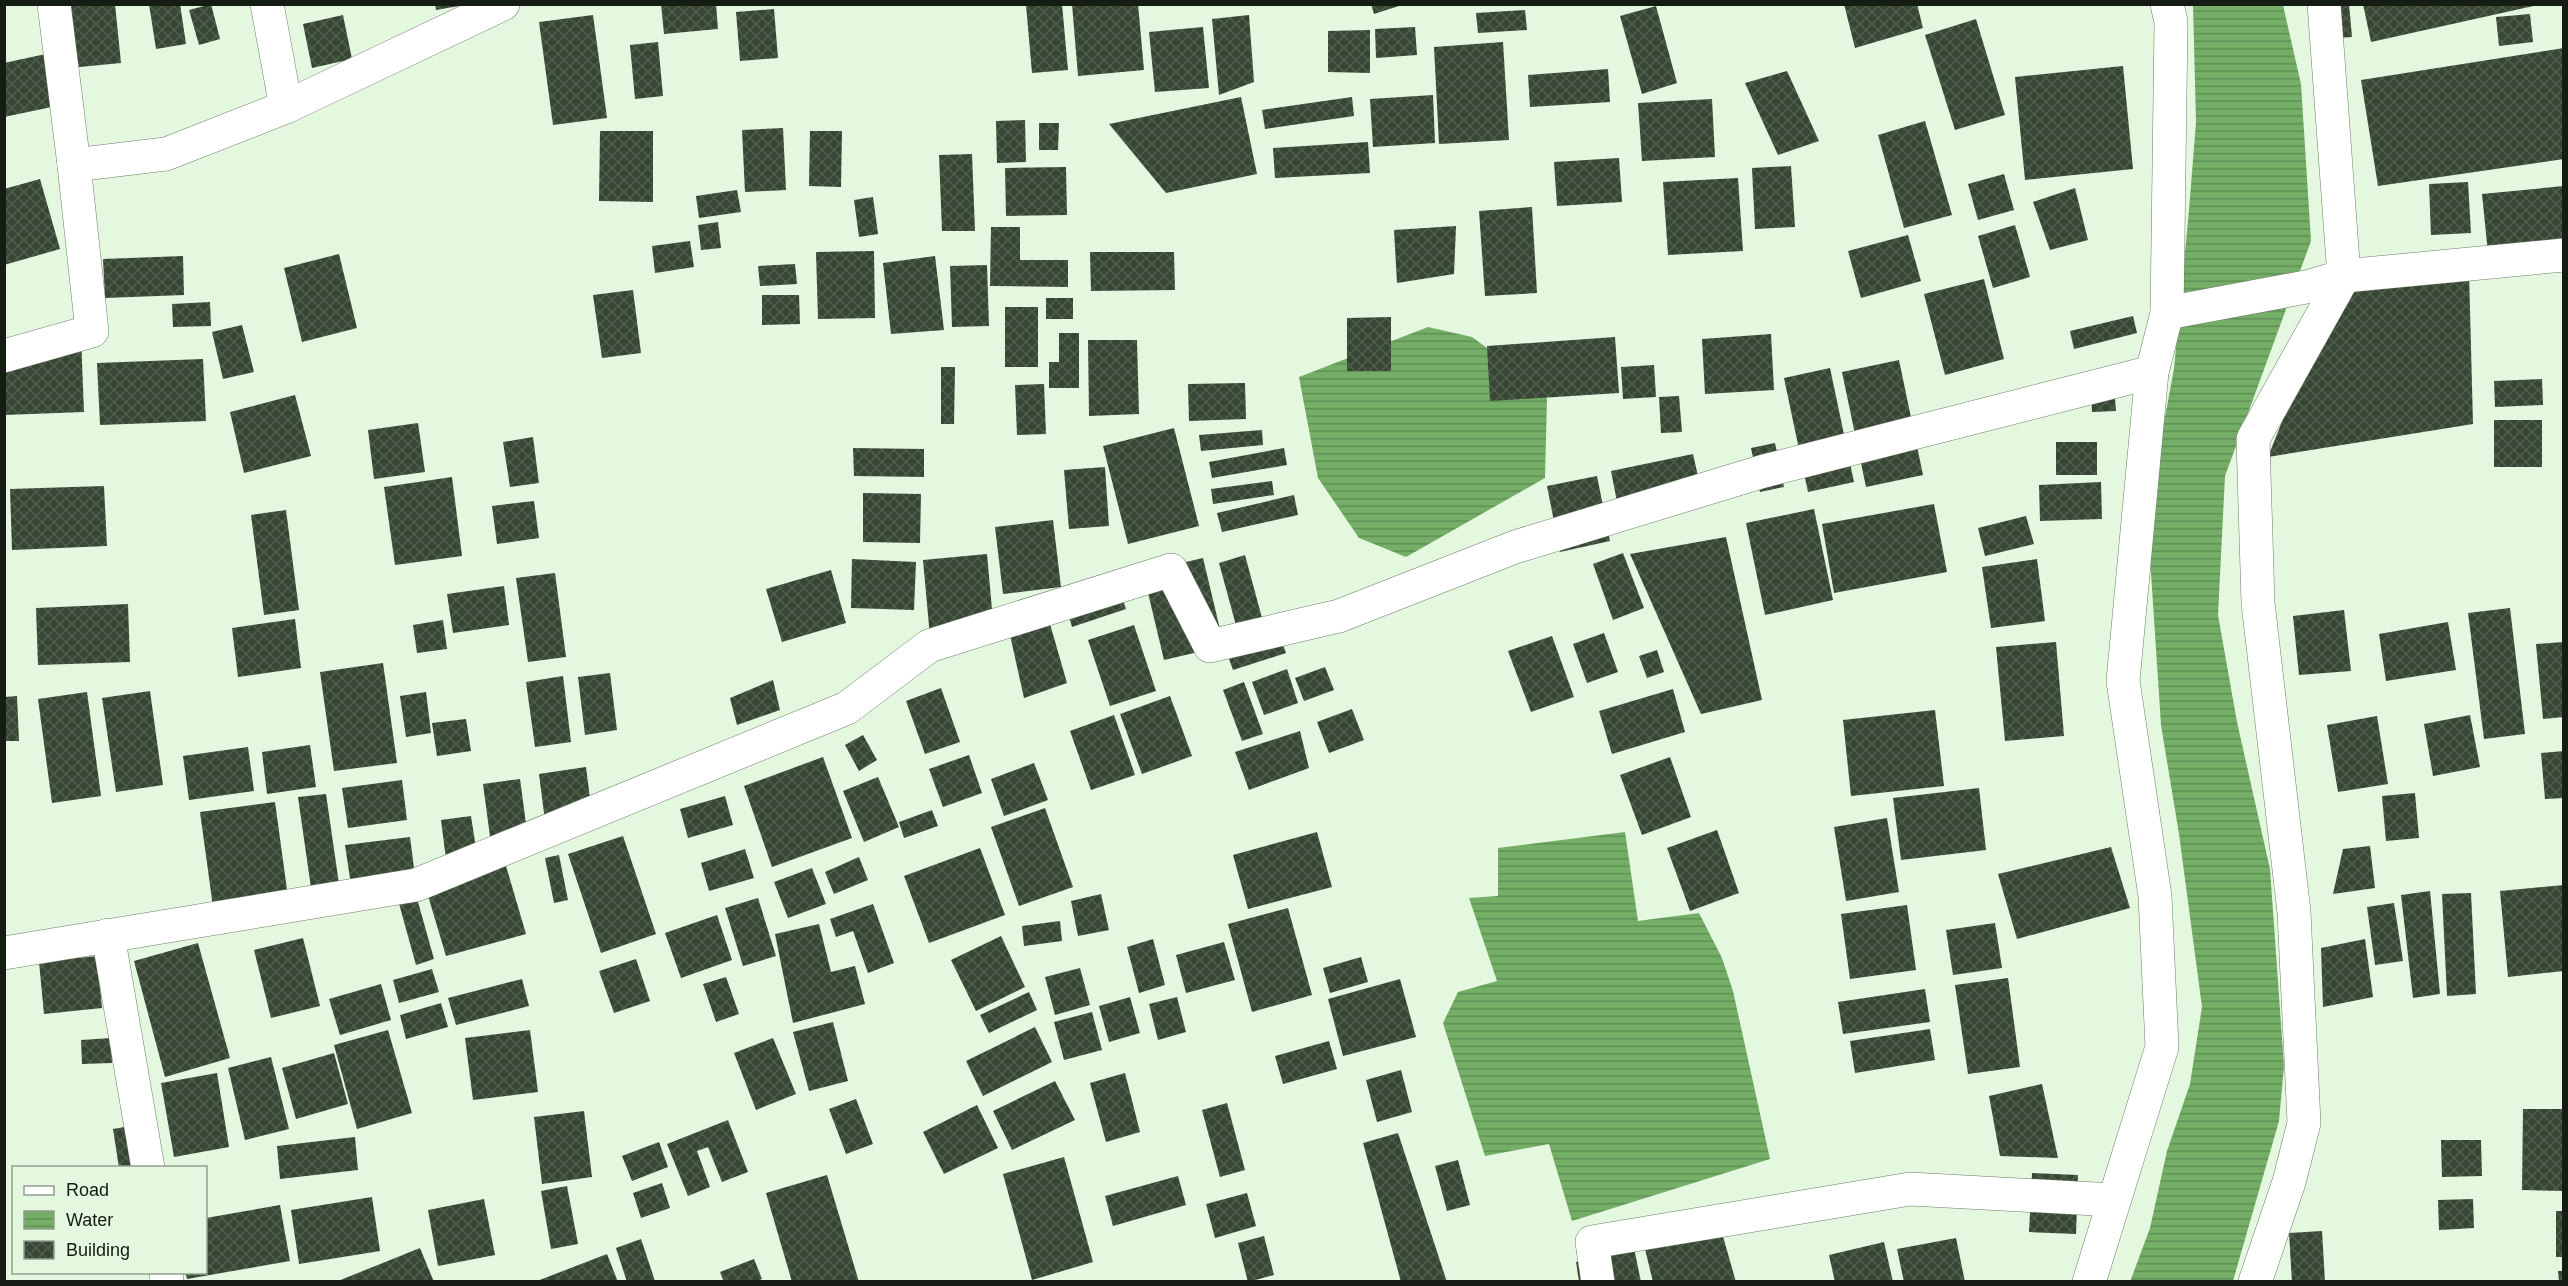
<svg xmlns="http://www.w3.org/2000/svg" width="2568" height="1286" viewBox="0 0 2568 1286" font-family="Helvetica,sans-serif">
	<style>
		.water { fill: url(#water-rules) }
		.building { fill: url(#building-cross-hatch) }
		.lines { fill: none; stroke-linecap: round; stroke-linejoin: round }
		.minor-casing { stroke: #6d7e69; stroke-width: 34 }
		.minor { stroke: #fff; stroke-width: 33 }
	</style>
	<defs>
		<pattern id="water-rules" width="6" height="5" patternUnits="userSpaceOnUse" patternTransform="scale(1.5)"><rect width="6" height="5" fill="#75af67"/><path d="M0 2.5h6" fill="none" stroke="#5f8e54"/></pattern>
		<pattern id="building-cross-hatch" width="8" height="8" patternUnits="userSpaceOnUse" patternTransform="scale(1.5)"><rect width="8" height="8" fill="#374734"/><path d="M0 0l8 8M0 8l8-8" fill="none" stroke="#515e4e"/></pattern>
	</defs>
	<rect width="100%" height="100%" fill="#e4f7df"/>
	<g class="water">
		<path d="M2193,5H2283L2301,84L2311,241L2225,476L2218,615L2237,722L2270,869L2284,1066L2279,1121L2233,1281L2130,1282L2150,1228L2167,1151L2190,1084L2202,1007L2179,834L2161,725L2147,512L2174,369L2189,210L2196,122Z"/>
		<path d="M1428,327L1472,337L1509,364L1547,398L1545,478L1406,557L1359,538L1318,478L1299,377Z"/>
		<path d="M1625,832L1638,921L1699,913L1722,958L1733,991L1770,1159L1572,1221L1549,1144L1485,1156L1443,1023L1458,992L1497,981L1469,898L1498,896V848Z"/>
	</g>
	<g class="building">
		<path d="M62,4H115L121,63L69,68Z"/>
		<path d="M149,4H180L186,44L156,49Z"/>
		<path d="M211,4L220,39L199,45L189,10Z"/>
		<path d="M435,4H459V6L436,10Z"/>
		<path d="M661,4H716L718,29L664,34Z"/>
		<path d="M1062,4L1068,70L1032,73L1026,5Z"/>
		<path d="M1072,4H1138L1144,70L1078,76Z"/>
		<path d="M1371,4H1402V5L1374,14Z"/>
		<path d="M1844,4H1917L1923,28L1855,48Z"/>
		<path d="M2317,4H2349L2352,37L2320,39Z"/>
		<path d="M2363,4H2538V5L2371,42Z"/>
		<path d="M1656,6L1677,83L1642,94L1620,16Z"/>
		<path d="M774,9L778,58L740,61L736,12Z"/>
		<path d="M1525,10L1527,30L1478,33L1476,13Z"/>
		<path d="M2530,14L2533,42L2499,46L2496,17Z"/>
		<path d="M343,15L352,59L312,68L303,24Z"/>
		<path d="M593,15L607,118L553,125L539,22Z"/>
		<path d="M1249,15L1254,82L1219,95L1212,19Z"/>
		<path d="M1976,19L2005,115L1955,130L1925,35Z"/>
		<path d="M1203,27L1209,88L1155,92L1149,32Z"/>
		<path d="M1415,27L1417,55L1376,58L1375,29Z"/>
		<path d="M1370,30V73L1328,72V31Z"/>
		<path d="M658,42L663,96L635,99L630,45Z"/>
		<path d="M1503,42L1509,140L1439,144L1434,47Z"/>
		<path d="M2564,48V159L2378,186L2361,80Z"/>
		<path d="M55,52L66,104L4,117V63Z"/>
		<path d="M2123,66L2133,169L2025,180L2015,77Z"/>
		<path d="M1608,69L1610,102L1530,107L1528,75Z"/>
		<path d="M1787,71L1819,141L1778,155L1745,83Z"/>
		<path d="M1433,95L1435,143L1373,147L1370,99Z"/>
		<path d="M1241,97L1257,174L1166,193L1109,124Z"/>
		<path d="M1352,97L1354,116L1265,129L1262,110Z"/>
		<path d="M1712,99L1715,157L1642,161L1638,103Z"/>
		<path d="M1025,120L1026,162L997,163L996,121Z"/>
		<path d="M1925,121L1952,215L1904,228L1878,135Z"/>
		<path d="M1039,123H1059L1058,150H1039Z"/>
		<path d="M783,128L786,190L745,192L742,130Z"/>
		<path d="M600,131H653V202L599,201Z"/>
		<path d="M810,131H842L841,187L809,186Z"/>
		<path d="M1368,142L1370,173L1275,178L1273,148Z"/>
		<path d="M972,154L975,231H942L939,155Z"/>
		<path d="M1619,158L1622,202L1557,206L1554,162Z"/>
		<path d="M1791,166L1795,227L1755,229L1752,168Z"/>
		<path d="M1066,167L1067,215L1006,216L1005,168Z"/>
		<path d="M2004,174L2014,210L1978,220L1968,184Z"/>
		<path d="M1738,178L1743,251L1668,255L1663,182Z"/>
		<path d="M40,179L60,249L4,265V189Z"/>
		<path d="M2468,182L2471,233L2431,235L2429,184Z"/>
		<path d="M2564,186V256L2489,263L2482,194Z"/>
		<path d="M2075,188L2088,240L2050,250L2033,202Z"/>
		<path d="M737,190L741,212L699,218L696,196Z"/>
		<path d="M873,197L878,234L859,237L854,200Z"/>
		<path d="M1532,207L1537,293L1485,296L1479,211Z"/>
		<path d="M718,222L721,248L701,250L698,225Z"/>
		<path d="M2015,225L2030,277L1993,288L1978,236Z"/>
		<path d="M1456,226L1454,274L1397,283L1394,230Z"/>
		<path d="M991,227H1020V260H1068V287L990,286Z"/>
		<path d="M1908,235L1921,281L1861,298L1848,251Z"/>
		<path d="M690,241L694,267L655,273L652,246Z"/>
		<path d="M874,251L875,318L818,319L816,252Z"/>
		<path d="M1090,252H1174L1175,290L1091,291Z"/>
		<path d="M339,254L357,328L302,342L284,268Z"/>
		<path d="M183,256L184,295L105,298L103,259Z"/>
		<path d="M935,256L944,330L891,334L883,263Z"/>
		<path d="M795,264L797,284L760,286L758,266Z"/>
		<path d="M987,265L989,326L952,327L950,266Z"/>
		<path d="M2469,272L2473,424L2268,457L2335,288Z"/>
		<path d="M1984,279L2004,359L1945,375L1924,294Z"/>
		<path d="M633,290L641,353L602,358L593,295Z"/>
		<path d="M762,295H799L800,324L762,325Z"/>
		<rect x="1046" y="298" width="27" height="21"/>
		<path d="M210,302L211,326L173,327L172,304Z"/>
		<rect x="1005" y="307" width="33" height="60"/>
		<path d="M2133,316L2137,333L2074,349L2070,331Z"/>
		<path d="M1391,317V371H1347V318Z"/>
		<path d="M242,325L254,372L223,379L212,332Z"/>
		<path d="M1059,333H1079V388H1049V362H1059Z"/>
		<path d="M1771,334L1774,390L1705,394L1702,339Z"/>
		<path d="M81,337L84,412L4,415V340Z"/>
		<path d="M1615,337L1619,393L1490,401L1487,346Z"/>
		<path d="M1088,340H1137L1139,414L1089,416Z"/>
		<path d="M203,359L206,421L100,425L97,363Z"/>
		<path d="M1899,360L1923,475L1866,487L1842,372Z"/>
		<path d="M1654,365L1656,397L1623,399L1621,367Z"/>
		<path d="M941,367H955L954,424H941Z"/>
		<path d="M1830,368L1854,482L1808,492L1784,378Z"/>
		<path d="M2113,372L2116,411L2092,412L2090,373Z"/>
		<path d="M2542,379L2543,405L2495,407L2494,381Z"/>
		<path d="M1245,383L1246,419L1189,421L1188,384Z"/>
		<path d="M1044,384L1046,434L1017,435L1015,385Z"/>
		<path d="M295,395L311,456L244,473L230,412Z"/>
		<path d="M1679,396L1682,432L1661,433L1659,397Z"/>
		<rect x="2494" y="420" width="48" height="47"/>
		<path d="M418,423L425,472L374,479L368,430Z"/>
		<path d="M1174,428L1199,526L1128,544L1103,446Z"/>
		<path d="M1262,430L1263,445L1201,451L1199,435Z"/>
		<path d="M533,437L539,483L510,487L503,442Z"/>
		<rect x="2056" y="442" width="41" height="33"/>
		<path d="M1775,443L1784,487L1760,492L1751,448Z"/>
		<path d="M853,448L924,449V477L854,476Z"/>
		<path d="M1284,448L1287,465L1212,478L1209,462Z"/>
		<path d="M1693,454L1702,494L1619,512L1611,471Z"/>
		<path d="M1105,467L1109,526L1069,529L1064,470Z"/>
		<path d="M1597,476L1610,541L1560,552L1547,486Z"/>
		<path d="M452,477L462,556L395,565L384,487Z"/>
		<path d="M1272,481L1274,495L1213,504L1211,489Z"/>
		<path d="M2101,482L2102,519L2040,521L2039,485Z"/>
		<path d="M104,486L107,546L12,550L10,489Z"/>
		<path d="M863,493L921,494L920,543L863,542Z"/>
		<path d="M1294,495L1298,515L1222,532L1217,513Z"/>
		<path d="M534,501L539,538L497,544L492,506Z"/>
		<path d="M1934,504L1947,572L1834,593L1822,524Z"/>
		<path d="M1814,509L1833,600L1765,615L1746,523Z"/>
		<path d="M286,510L299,610L264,615L251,515Z"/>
		<path d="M2026,516L2034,544L1985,556L1978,528Z"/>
		<path d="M1053,520L1061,587L1003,594L995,527Z"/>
		<path d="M1726,537L1762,700L1701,714L1630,554Z"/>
		<path d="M1623,553L1644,608L1613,620L1593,564Z"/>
		<path d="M987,554L994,632L930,637L923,560Z"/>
		<path d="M1245,555L1269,644L1243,651L1219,563Z"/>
		<path d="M1203,558L1224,646L1164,660L1143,572Z"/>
		<path d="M852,559L916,562L914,610L851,608Z"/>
		<path d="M2037,559L2045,621L1991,628L1982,567Z"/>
		<path d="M831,570L846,623L782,642L766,589Z"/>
		<path d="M555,573L566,657L528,662L516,578Z"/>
		<path d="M504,586L509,625L453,633L447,594Z"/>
		<path d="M1120,591L1126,609L1072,627L1067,609Z"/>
		<path d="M128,604L130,662L38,665L36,608Z"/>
		<path d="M2510,608L2525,734L2484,739L2468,613Z"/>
		<path d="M2344,610L2351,671L2299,675L2293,616Z"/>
		<path d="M1048,617L1067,683L1024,698L1008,626Z"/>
		<path d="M295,619L301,668L238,677L232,628Z"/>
		<path d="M443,620L447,649L417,653L413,625Z"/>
		<path d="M2448,622L2456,670L2386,681L2379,634Z"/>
		<path d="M1134,625L1156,691L1110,706L1088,640Z"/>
		<path d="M1604,633L1618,672L1587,683L1573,644Z"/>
		<path d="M1552,636L1574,697L1531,712L1508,651Z"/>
		<path d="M1282,642L1286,653L1233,670L1229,659Z"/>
		<path d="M2056,642L2064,736L2005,741L1996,647Z"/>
		<path d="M2564,642V717L2543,719L2536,644Z"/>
		<path d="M1657,650L1664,672L1647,678L1639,656Z"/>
		<path d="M383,663L397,763L334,771L320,672Z"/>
		<path d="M1325,667L1334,690L1304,701L1295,678Z"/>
		<path d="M1287,669L1298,703L1264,715L1252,682Z"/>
		<path d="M610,673L617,730L585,735L578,677Z"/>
		<path d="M563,676L571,742L535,747L526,682Z"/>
		<path d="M773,680L780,710L737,725L730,698Z"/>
		<path d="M1244,682L1263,734L1242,741L1223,690Z"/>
		<path d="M941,688L960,742L925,754L906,701Z"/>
		<path d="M1673,689L1685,732L1612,754L1599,711Z"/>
		<path d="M150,691L163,785L116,792L102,698Z"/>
		<path d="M87,692L101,796L52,803L38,699Z"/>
		<path d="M426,692L431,733L406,737L400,696Z"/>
		<path d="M17,696L19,741H4V697Z"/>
		<path d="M1170,696L1192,756L1142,774L1120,714Z"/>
		<path d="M1352,709L1364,740L1329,753L1317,722Z"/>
		<path d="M1935,710L1944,786L1851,796L1843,720Z"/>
		<path d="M1114,715L1135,775L1091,790L1070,731Z"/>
		<path d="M2470,715L2480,767L2433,776L2424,724Z"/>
		<path d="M2377,716L2388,784L2338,792L2327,725Z"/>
		<path d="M466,719L471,751L437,756L432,723Z"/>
		<path d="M1300,731L1309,768L1249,790L1235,752Z"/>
		<path d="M863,735L877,760L859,771L845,745Z"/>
		<path d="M310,745L316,787L267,794L262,752Z"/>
		<path d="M248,747L254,791L189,800L183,756Z"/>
		<path d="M2564,751V798L2545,799L2541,753Z"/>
		<path d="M969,755L982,793L943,807L929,769Z"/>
		<path d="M823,757L852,838L772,867L744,786Z"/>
		<path d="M1670,757L1691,817L1642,835L1620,775Z"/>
		<path d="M1034,763L1048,800L1004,816L991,779Z"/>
		<path d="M586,767L592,814L545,821L539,774Z"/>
		<path d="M878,777L899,827L864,842L843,791Z"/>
		<path d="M520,779L528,839L491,844L483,784Z"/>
		<path d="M402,780L407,820L348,828L342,788Z"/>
		<path d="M1979,788L1986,850L1901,860L1893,798Z"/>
		<path d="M2415,793L2419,838L2386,841L2382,796Z"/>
		<path d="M326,794L339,884L311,888L298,797Z"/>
		<path d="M725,796L733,825L688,838L680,809Z"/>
		<path d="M275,802L288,897L213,907L200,812Z"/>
		<path d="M1045,808L1073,887L1019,906L991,827Z"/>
		<path d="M932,810L938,826L904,838L899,822Z"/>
		<path d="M471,816L477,855L446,859L441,820Z"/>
		<path d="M1887,818L1899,892L1846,901L1834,827Z"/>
		<path d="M1717,830L1739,893L1690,911L1667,848Z"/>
		<path d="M1317,832L1332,887L1248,909L1233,855Z"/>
		<path d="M623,836L656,934L601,953L568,854Z"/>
		<path d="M410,837L415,876L351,885L345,845Z"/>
		<path d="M2370,846L2375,888L2333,894L2343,849Z"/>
		<path d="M2111,847L2130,908L2017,939L1998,874Z"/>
		<path d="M980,848L1005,915L929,943L904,876Z"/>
		<path d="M745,849L754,878L709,891L701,863Z"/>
		<path d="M559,855L568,900L554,903L545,858Z"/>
		<path d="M859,857L868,880L834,894L825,872Z"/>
		<path d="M506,866L526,934L446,956L426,889Z"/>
		<path d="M812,868L826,904L788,918L774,882Z"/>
		<path d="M2564,885V971L2508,977L2500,891Z"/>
		<path d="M2430,891L2440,994L2413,998L2401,895Z"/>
		<path d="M2471,893L2476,994L2447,996L2442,894Z"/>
		<path d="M1101,894L1109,930L1078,936L1071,901Z"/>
		<path d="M416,895L434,959L416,965L398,900Z"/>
		<path d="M758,898L776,956L743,966L725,908Z"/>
		<path d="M2394,903L2403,961L2375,965L2367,907Z"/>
		<path d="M873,904L894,963L868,973L853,931L836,937L830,919Z"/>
		<path d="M1907,905L1916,970L1850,979L1841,914Z"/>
		<path d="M1288,908L1312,995L1252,1012L1228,924Z"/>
		<path d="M717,915L732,960L681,978L665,933Z"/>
		<path d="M1060,921L1062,941L1024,946L1022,926Z"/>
		<path d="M1995,923L2002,968L1953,975L1946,930Z"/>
		<path d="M819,924L831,972L855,966L865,1004L793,1023L775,934Z"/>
		<path d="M1001,936L1025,987L976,1011L951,960Z"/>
		<path d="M303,938L320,1006L271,1018L254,950Z"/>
		<path d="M1153,939L1165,985L1139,993L1127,947Z"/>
		<path d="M2365,939L2373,997L2323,1007L2321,948Z"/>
		<path d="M1224,942L1235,980L1186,993L1176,955Z"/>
		<path d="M198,943L230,1058L165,1077L134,961Z"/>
		<path d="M97,956L102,1008L44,1014L39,962Z"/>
		<path d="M1361,957L1368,982L1330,993L1323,968Z"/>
		<path d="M636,959L650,1001L614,1013L599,971Z"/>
		<path d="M1080,968L1090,1005L1055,1015L1045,977Z"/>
		<path d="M432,969L439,992L399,1003L393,980Z"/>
		<path d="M726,977L739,1014L716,1022L703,984Z"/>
		<path d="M2008,978L2020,1067L1968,1074L1955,985Z"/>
		<path d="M522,979L529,1006L456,1025L448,998Z"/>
		<path d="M1400,979L1416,1037L1343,1056L1328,999Z"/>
		<path d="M381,984L391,1020L340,1035L329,999Z"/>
		<path d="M1925,989L1930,1022L1843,1034L1838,1002Z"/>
		<path d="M1029,992L1037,1010L989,1033L980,1015Z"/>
		<path d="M1130,997L1140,1033L1109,1042L1099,1006Z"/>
		<path d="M1177,997L1186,1032L1158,1040L1149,1004Z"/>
		<path d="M441,1003L448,1027L406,1039L400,1015Z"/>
		<path d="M1092,1012L1102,1050L1064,1060L1054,1022Z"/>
		<path d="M833,1022L848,1081L809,1091L793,1032Z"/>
		<path d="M1035,1027L1052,1062L983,1096L966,1061Z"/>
		<path d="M1930,1029L1935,1060L1855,1073L1850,1041Z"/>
		<path d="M388,1030L412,1113L357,1129L334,1045Z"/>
		<path d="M530,1030L538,1092L473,1100L465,1038Z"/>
		<path d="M111,1038L112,1063L82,1064L81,1040Z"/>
		<path d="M773,1038L796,1094L756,1110L734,1053Z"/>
		<path d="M1329,1041L1337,1069L1283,1084L1275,1056Z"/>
		<path d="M334,1053L348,1104L296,1119L282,1068Z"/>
		<path d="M271,1057L289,1129L245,1140L228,1068Z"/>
		<path d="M1401,1070L1412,1112L1377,1122L1366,1080Z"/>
		<path d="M217,1073L229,1147L174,1157L161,1083Z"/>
		<path d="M1125,1073L1140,1132L1106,1142L1090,1083Z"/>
		<path d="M1055,1081L1075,1120L1012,1150L993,1111Z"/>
		<path d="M2042,1084L2058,1158L2000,1156L1989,1096Z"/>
		<path d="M856,1099L873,1144L846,1154L829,1109Z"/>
		<path d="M1227,1103L1245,1170L1220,1177L1202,1110Z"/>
		<path d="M977,1105L998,1148L944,1174L923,1132Z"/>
		<path d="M2523,1109H2564V1191L2522,1190Z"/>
		<path d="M584,1111L592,1177L542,1184L534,1117Z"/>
		<path d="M728,1120L748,1172L722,1182L708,1147L697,1151L710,1187L688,1196L667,1144Z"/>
		<path d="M130,1126L135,1168H119L113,1129Z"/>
		<path d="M1398,1133L1447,1282H1401L1363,1143Z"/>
		<path d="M355,1137L358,1170L280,1179L277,1146Z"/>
		<path d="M2441,1140H2481L2482,1176L2442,1177Z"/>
		<path d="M659,1142L668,1167L632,1181L622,1156Z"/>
		<path d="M1064,1157L1093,1262L1032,1280L1003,1174Z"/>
		<path d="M1458,1160L1470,1205L1447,1211L1435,1166Z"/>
		<path d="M2032,1173L2078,1175L2076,1234L2029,1232Z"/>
		<path d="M827,1175L859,1282H792L766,1193Z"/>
		<path d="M1178,1176L1186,1205L1113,1226L1105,1196Z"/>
		<path d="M662,1183L670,1208L641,1218L633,1193Z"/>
		<path d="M567,1186L578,1244L551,1249L541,1191Z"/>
		<path d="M1247,1193L1256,1226L1215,1238L1206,1204Z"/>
		<path d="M372,1197L380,1251L299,1264L291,1210Z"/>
		<path d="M484,1199L495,1255L438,1266L428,1210Z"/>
		<path d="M2473,1199L2474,1228L2439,1230L2438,1200Z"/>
		<path d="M280,1205L290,1261L187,1279L185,1272H206V1218Z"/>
		<rect x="2556" y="1211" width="8" height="46"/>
		<path d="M2322,1231L2325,1282H2292L2289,1233Z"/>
		<path d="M1722,1233L1736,1282H1653L1645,1249Z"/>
		<path d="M1264,1236L1274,1275L1248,1282L1238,1243Z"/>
		<path d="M1956,1238L1965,1282H1904L1897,1249Z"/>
		<path d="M641,1239L655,1281L627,1282L616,1248Z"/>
		<path d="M1884,1242L1893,1282H1835L1829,1255Z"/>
		<path d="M420,1248L434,1282H338V1281Z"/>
		<path d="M1634,1248L1641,1282H1579L1576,1262Z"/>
		<path d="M607,1254L618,1282H537V1281Z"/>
		<path d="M754,1259L762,1279L755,1282H724L720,1272Z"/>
		<path d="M2558,1271H2564V1282H2559Z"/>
	</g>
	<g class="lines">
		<g class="minor-casing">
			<g id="minor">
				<path d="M54,4L74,165"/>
				<path d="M286,107L503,4"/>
				<path d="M2167,313L2306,287L2344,276L2564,255"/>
				<path d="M4,356L92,331L74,165L166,154L286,107L267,4"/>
				<path d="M108,935L148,1168"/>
				<path d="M4,953L416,885L847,708L929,646L1171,570L1210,646L1339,616L1515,547L1764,471L2152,372"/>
				<path d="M166,1272L167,1282"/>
				<path d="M1598,1282L1592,1242L1910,1189L2114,1200"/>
				<path d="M2089,1282L2162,1047L2155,896L2123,681L2152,372L2167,313L2171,22L2167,4"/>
				<path d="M2255,1282L2289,1182L2304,1123L2294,912L2258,603L2253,439L2344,276L2324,4"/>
			</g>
		</g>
		<use href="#minor" class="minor"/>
	</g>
	<rect width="2568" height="1286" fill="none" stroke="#151c14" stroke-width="12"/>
	<rect x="12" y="1166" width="195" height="108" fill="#e4f7df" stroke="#919f8e" stroke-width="1.5"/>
	<rect x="24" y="1186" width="30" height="9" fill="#ffffff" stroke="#919f8e" stroke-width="1.5"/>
	<text x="66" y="1196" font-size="18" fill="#151c14">Road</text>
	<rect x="24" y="1211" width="30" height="18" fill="url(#water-rules)" stroke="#919f8e" stroke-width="1.5"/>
	<text x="66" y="1226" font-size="18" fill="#151c14">Water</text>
	<rect x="24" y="1241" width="30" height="18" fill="url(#building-cross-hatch)" stroke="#919f8e" stroke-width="1.5"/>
	<text x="66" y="1256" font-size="18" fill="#151c14">Building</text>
</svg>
